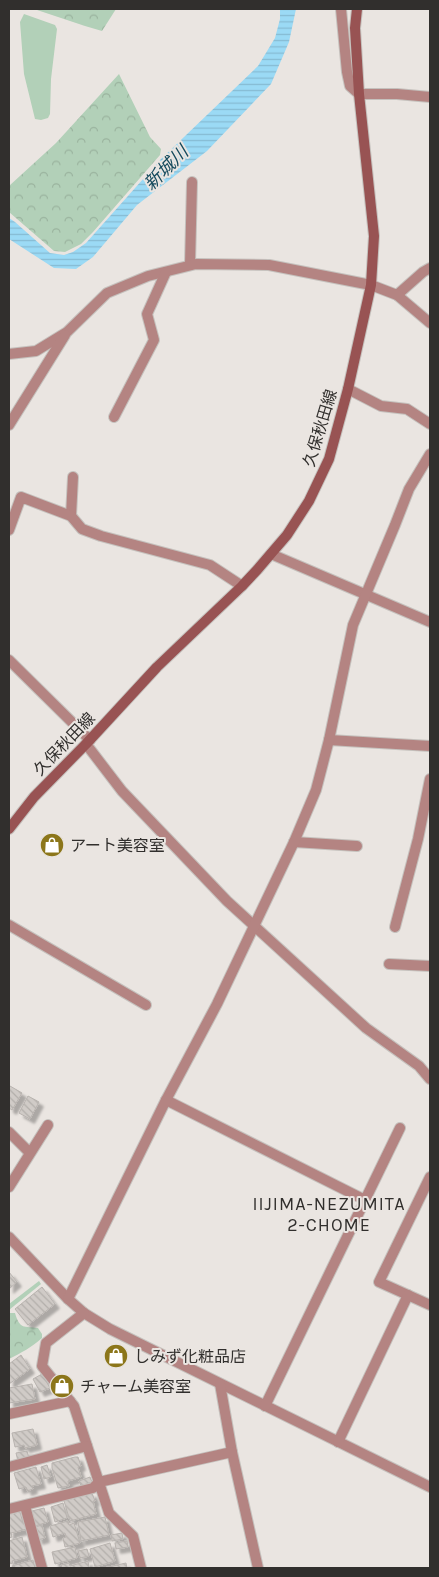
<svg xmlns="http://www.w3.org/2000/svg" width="439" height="1577" viewBox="0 0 439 1577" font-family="Karla,'Noto Sans JP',sans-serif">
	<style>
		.green { fill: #b2d0b8 }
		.forest { fill: url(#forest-crowns) }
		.water { fill: url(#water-rules) }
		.building { fill: url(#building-back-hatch); stroke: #b8b3af; filter: url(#shadow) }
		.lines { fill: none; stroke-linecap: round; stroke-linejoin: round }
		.street-casing { stroke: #c5c1bd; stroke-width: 12 }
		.secondary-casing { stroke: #c5c1bd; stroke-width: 12 }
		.street { stroke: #b48482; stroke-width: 10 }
		.secondary { stroke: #985353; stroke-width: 10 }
		.labels { text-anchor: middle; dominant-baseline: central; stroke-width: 4; stroke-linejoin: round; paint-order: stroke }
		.street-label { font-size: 16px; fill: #312f2d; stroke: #eae5e1 }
		.poi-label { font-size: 16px; fill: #312f2d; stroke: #eae5e1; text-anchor: start }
		.water-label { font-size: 18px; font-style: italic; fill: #154a5d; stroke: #eae5e1 }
		.neighbourhood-label { font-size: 18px; letter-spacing: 1px; fill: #312f2d; stroke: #eae5e1 }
	</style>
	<defs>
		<pattern id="forest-crowns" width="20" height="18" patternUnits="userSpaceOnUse" patternTransform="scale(1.25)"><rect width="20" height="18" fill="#b2d0b8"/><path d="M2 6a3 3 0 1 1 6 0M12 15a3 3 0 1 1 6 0" fill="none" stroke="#9ab39e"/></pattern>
		<pattern id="water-rules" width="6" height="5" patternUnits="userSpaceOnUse" patternTransform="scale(1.25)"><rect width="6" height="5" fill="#9bdaf5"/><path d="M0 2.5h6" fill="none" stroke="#86bbd2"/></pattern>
		<pattern id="building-back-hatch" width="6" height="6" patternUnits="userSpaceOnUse" patternTransform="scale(1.25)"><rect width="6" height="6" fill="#d0cbc7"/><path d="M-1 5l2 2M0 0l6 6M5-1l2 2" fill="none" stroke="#b3afab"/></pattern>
		<filter id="shadow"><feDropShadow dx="4.5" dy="4.5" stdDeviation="1" flood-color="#0004"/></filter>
	</defs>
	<rect width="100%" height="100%" fill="#eae5e1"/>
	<g class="green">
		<path d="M24,14L55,25L57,29L51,79L50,114L48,118L41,120L35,119L24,74L20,22Z"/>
		<path d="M39,1281L41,1284L9,1310V1304Z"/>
	</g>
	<g class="forest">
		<path d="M34,9H116L102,31L85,26Z"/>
		<path d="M119,74L150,137L161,149L160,155L93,232L81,244L65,252L54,251L9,212V186L56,143Z"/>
		<path d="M10,1313H15C20,1330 24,1326 38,1328L42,1334V1338C32,1347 21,1353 9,1359V1314Z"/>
	</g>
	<path class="water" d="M280,9H296L289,42L271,84L207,151L137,205L93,257L76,269L54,268L9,239V218L15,222L50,253L64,255L73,252L86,243L160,160L258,66L275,38L280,19Z"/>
	<g class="building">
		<path d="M10,1086L22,1093L12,1110L9,1108V1089Z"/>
		<path d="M28,1096L39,1102L30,1119L19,1113Z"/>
		<path d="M9,1272L17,1282L9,1289Z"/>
		<path d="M42,1287L55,1304L28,1325L15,1309Z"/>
		<path d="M21,1355L30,1369L9,1384V1364Z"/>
		<path d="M42,1374L50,1388L40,1392L33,1379Z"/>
		<path d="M32,1384L35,1399L9,1403V1388Z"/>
		<path d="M33,1429L37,1445L25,1448L24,1445L15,1447L12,1433Z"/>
		<path d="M27,1451L29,1458L18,1461L16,1453Z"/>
		<path d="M75,1457H78L81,1466L78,1467L81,1477L68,1481L69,1486L58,1488L52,1468V1463Z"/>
		<path d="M47,1465L51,1477L44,1479L41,1467Z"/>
		<path d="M36,1467L41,1484L32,1486L33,1489L27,1491L26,1487L19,1489L14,1473Z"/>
		<path d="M90,1477L92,1482L81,1486L79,1481Z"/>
		<path d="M92,1493L95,1501H93L96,1514L70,1521L64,1501Z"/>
		<path d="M63,1503L67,1518L55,1522L51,1507Z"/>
		<path d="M44,1508L48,1522L35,1526L32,1511Z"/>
		<path d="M20,1512L23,1523H25L27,1529L11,1533L12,1537L9,1538V1514Z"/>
		<path d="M105,1517L109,1535L81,1541L78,1522Z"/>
		<path d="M68,1521L69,1525L74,1523L80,1543L65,1547L63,1538L66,1537L65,1533L53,1537L50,1526Z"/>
		<path d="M42,1525L45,1538L38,1540L35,1527Z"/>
		<path d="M122,1533L123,1539L112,1541L111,1535Z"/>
		<path d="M22,1537L27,1557L12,1561L13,1563L9,1564V1541Z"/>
		<path d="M127,1541L128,1547L116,1549L115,1543Z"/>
		<path d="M110,1543L115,1561L95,1567L90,1549Z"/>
		<path d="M75,1547L77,1558L55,1564L52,1552Z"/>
		<path d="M87,1549L89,1556L80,1558L78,1551Z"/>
		<path d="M33,1560L35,1568H13L12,1566Z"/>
		<path d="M88,1561L89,1568H62L61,1565L69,1563L70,1566Z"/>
		<path d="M126,1563L127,1568H104Z"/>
	</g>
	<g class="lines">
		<g class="street-casing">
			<g id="street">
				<path d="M341,9L347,72L350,86L359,94H397L430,97"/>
				<path d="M190,265L192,182"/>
				<path d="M397,295L423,272L430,268"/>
				<path d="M9,354L36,351L67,332L107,293L148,276L196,264L269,265L371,285L397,295L430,323"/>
				<path d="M348,389L381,406L407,409L430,424"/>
				<path d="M114,417L154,340L147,314L166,272"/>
				<path d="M9,425L65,335"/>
				<path d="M71,516L73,477"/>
				<path d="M9,530L21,497L71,516L82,529L101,536L210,565L242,586"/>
				<path d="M271,554L430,622"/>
				<path d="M9,660L90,740"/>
				<path d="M329,740L430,746"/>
				<path d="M86,744L122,791L227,901L366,1028L419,1066L430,1079"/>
				<path d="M294,842L357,846"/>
				<path d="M9,925L146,1005"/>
				<path d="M395,927L418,839L430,779"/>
				<path d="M389,964L430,966"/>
				<path d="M166,1100L365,1200"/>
				<path d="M9,1132L29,1152"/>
				<path d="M430,1177L379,1282L430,1305"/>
				<path d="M9,1187L48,1125"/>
				<path d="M9,1237L68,1299L84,1313L110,1329L430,1487"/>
				<path d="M68,1299L166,1100L217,1004L294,842L316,790L329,740L353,625L395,525L409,489L430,454"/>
				<path d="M84,1313L46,1343L42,1366L74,1406L109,1513L133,1536L141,1568"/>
				<path d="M220,1384L232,1452L258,1568"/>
				<path d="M265,1406L400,1128"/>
				<path d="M9,1414L70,1401"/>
				<path d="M338,1442L408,1295"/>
				<path d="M9,1467L87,1446"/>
				<path d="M25,1506L42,1568"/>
				<path d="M9,1509L93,1488L99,1482L232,1452"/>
			</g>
		</g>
		<g class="secondary-casing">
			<path id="secondary" d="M9,829L34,797L86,744L157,667L242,586L257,570L287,535L309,501L329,459L348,389L371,285L374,236L359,94L355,28L357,9"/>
		</g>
		<use href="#street" class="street"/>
		<use href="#secondary" class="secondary"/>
	</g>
	<defs>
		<g id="shop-disc" transform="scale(1.25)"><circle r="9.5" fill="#8c761a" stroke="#eae5e1"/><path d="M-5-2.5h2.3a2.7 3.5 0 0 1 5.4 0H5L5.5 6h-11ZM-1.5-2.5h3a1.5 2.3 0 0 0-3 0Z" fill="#fff"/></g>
	</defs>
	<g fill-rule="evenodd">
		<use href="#shop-disc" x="52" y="845"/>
		<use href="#shop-disc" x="116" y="1356"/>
		<use href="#shop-disc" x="62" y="1386"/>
	</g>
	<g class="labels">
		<g class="street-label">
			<text transform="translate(320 428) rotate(-73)">久保秋田線</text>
			<text transform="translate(64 744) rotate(-46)">久保秋田線</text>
		</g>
		<g class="poi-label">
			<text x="70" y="845">アート美容室</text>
			<text x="134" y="1356">しみず化粧品店</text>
			<text x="80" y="1386">チャーム美容室</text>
		</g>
		<g class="water-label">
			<text transform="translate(166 168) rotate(-45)">新城川</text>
		</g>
		<g class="neighbourhood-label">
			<text x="329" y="1204">IIJIMA-NEZUMITA<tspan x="329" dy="21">2-CHOME</tspan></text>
		</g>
	</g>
	<rect width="439" height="1577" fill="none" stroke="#312f2d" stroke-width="20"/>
</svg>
